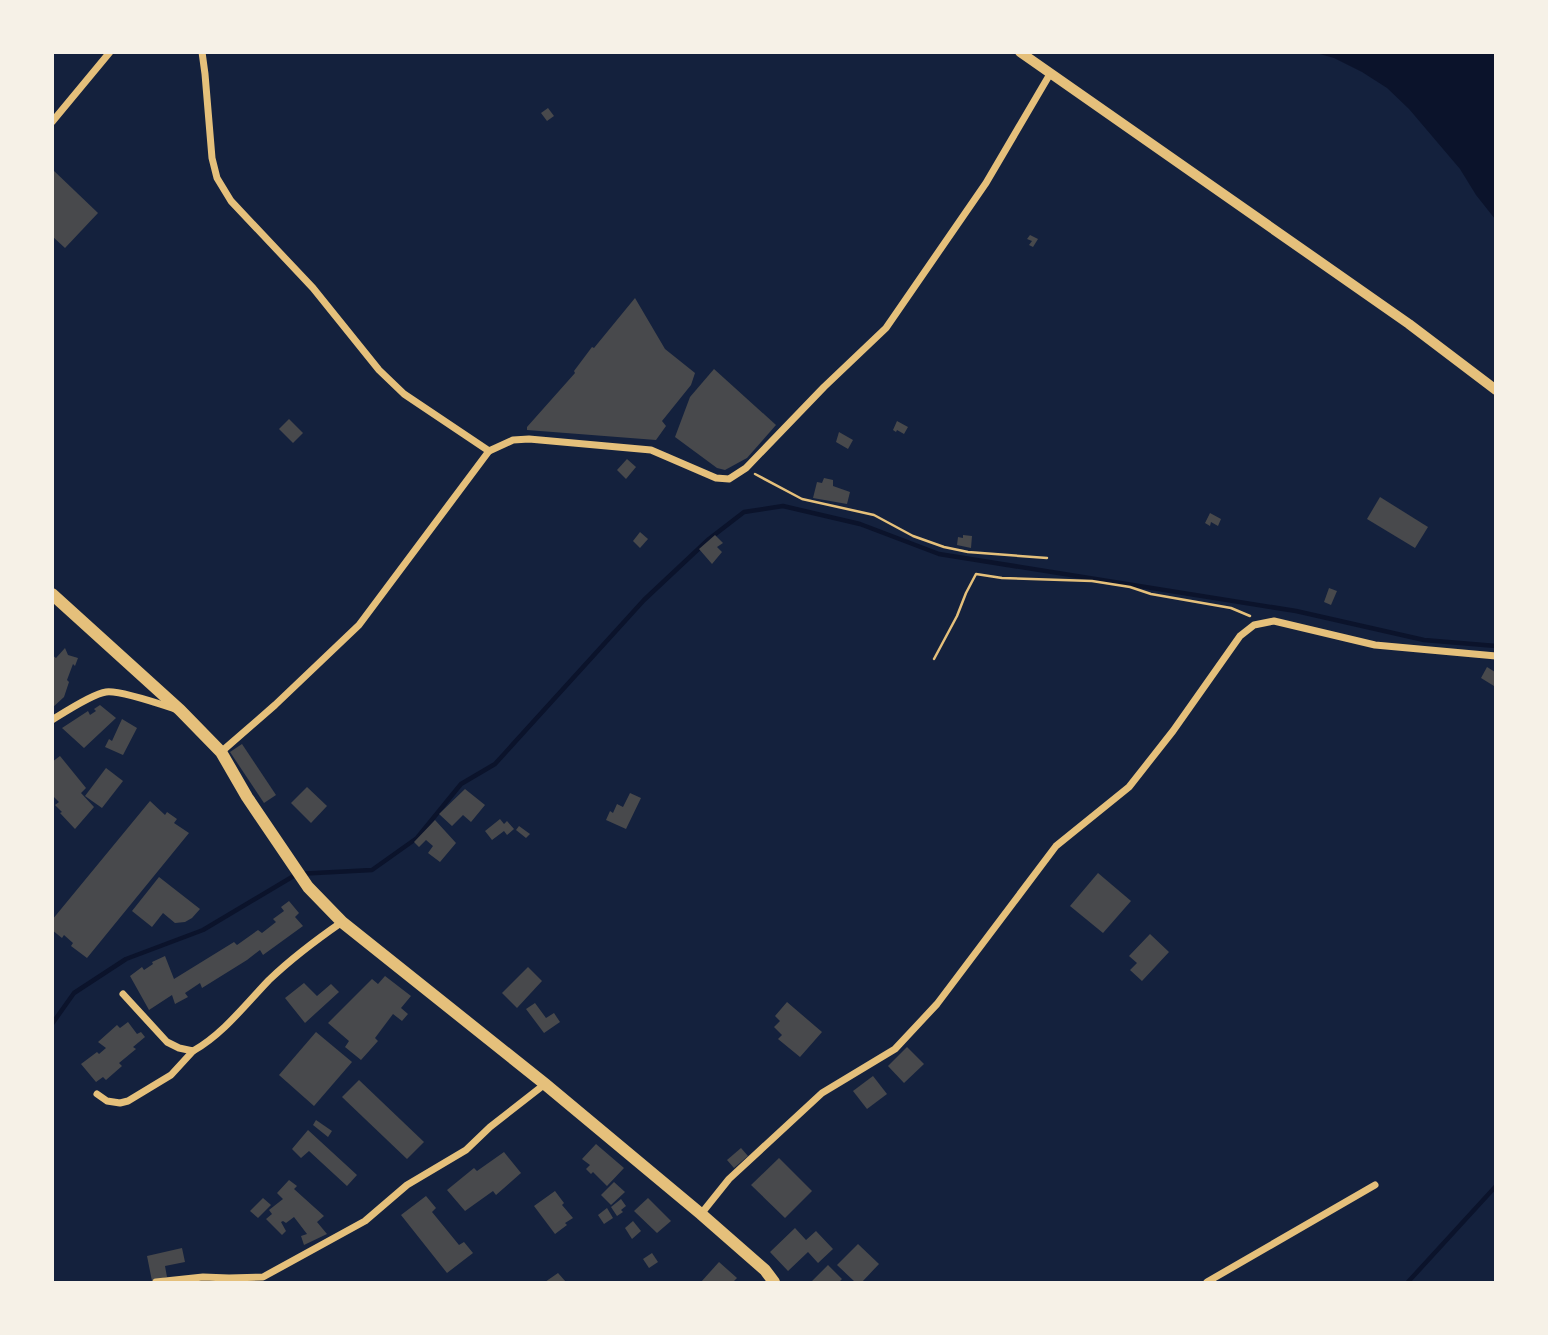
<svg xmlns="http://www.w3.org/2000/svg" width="1548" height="1335" viewBox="0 0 1548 1335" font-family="'Noto Serif',serif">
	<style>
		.water { fill: #0b132b }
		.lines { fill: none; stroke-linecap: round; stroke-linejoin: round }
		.stream { stroke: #0b132b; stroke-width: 4.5 }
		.building { fill: #48494c }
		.path { stroke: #e5c07b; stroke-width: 2.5 }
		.minor { stroke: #e5c07b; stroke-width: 7 }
		.tertiary { stroke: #e5c07b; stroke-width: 10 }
		.secondary { stroke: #e5c07b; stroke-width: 12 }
	</style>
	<rect width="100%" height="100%" fill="#14213d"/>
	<path class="water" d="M1316,53H1495V219L1476,195L1460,169L1409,109L1387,88L1362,72L1334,58Z"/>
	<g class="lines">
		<g class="stream">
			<path d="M52,1024L74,993L126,959L203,930L297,874L372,870L417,838L461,784L495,764L644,600L709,539L744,512L783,506L860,524L939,554L1296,611L1424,640L1496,646"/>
			<path d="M1408,1282L1496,1186"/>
		</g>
	</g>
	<g class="building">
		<path d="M548,108L554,116L547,121L541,113Z"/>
		<path d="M52,169L98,213L65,248L52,236Z"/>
		<path d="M1030,235L1038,239L1033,247L1029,245L1032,241L1027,239Z"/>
		<path d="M635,298L665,349L695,373L691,385L662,421L666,426L656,440L527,430V427L575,373L574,371L592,347L594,348Z"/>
		<path d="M714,369L776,425L747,458L725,470L717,468L675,437L690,397Z"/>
		<path d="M289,419L303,433L293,443L279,429Z"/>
		<path d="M897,421L908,427L904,434L897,430L896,432L893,430Z"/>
		<path d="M839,432L853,440L848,449L836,442Z"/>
		<path d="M627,459L636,467L626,479L617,470Z"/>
		<path d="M824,478L833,480V486L850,492L847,504L813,498L817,482L822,483Z"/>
		<path d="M1380,497L1428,527L1415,548L1367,519Z"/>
		<path d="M1210,513L1221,519L1218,526L1211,522L1210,526L1205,523Z"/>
		<path d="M640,532L648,539L640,548L633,541Z"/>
		<path d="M715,535L723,543L717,547L722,552L712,564L699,549Z"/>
		<path d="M963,535L972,536L971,548L957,545L958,537L963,538Z"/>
		<path d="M1329,588L1337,591L1331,605L1324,602Z"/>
		<path d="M65,648L68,655L78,658L75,666L73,664L67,680L69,682L64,697L52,708V655L56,658Z"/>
		<path d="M1487,667L1495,672L1494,686L1481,678Z"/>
		<path d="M100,705L116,718L84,748L62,728L88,711L90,715L96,711L94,709Z"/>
		<path d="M122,719L137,728L123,755L105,747L109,739L112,741Z"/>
		<path d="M242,744L276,795L264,803L230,752Z"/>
		<path d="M60,756L86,788L81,793L94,807L75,829L60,813L62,812L55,805L59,802L52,795V762Z"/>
		<path d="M106,768L123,781L102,808L85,796Z"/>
		<path d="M307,787L327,806L311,823L291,803Z"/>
		<path d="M465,789L485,805L471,822L463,815L452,826L439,814Z"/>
		<path d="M630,793L641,798L626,829L606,820L610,811L613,813L617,804L623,807Z"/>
		<path d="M150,801L165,815L167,812L177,819L174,823L189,833L87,958L71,946L73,943L64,935L62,938L52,930V920Z"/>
		<path d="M500,819L504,824L507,821L514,829L507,835L504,831L492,840L485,831Z"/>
		<path d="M435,820L456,843L440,862L428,853L433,846L426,840L419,847L414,842Z"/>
		<path d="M519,826L530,834L526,838L516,830Z"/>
		<path d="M1098,873L1131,901L1103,933L1070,906Z"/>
		<path d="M159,877L200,909L192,918L185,922L175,923L163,913L152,927L132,911Z"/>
		<path d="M289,901L299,913L295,917L303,926L263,955L260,950L247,960L202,988L200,983L185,993L188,997L175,1004L172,995L149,1010L130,976L142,967L144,970L153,964L152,962L165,956L174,979L234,942L237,945L258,930L262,933L276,922L273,919L284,911L281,907Z"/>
		<path d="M1150,934L1169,952L1142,981L1130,970L1137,963L1129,956Z"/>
		<path d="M528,967L542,981L517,1008L502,993Z"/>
		<path d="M385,976L411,996L401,1008L408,1014L402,1021L393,1014L375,1038L378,1041L361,1060L345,1047L349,1041L328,1023L372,979L378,984Z"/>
		<path d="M304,983L317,996L331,984L339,992L305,1023L285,998Z"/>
		<path d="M787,1002L822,1032L800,1057L778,1039L782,1035L774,1027L780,1021L775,1016Z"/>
		<path d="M535,1003L546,1018L554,1013L560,1022L544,1033L526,1009Z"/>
		<path d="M128,1022L137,1034L141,1032L145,1037L133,1047L136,1049L119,1063L122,1066L106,1080L103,1077L96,1082L81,1064L97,1052L99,1054L106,1048L98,1042L117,1025L120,1028Z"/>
		<path d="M316,1032L352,1062L314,1106L279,1075Z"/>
		<path d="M907,1047L924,1064L904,1083L888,1066Z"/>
		<path d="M873,1076L887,1094L867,1109L853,1091Z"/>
		<path d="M359,1080L424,1142L407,1159L342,1097Z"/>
		<path d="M316,1120L332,1131L328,1137L313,1125Z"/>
		<path d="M308,1130L357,1175L347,1186L309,1151L301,1158L292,1149Z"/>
		<path d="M596,1144L624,1168L607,1186L593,1172L591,1174L586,1169L590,1165L582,1159Z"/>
		<path d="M741,1148L748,1156L734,1168L727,1160Z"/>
		<path d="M504,1152L521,1173L496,1195L493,1191L465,1211L447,1190L474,1168L477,1171Z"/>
		<path d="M779,1158L812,1191L785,1218L751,1185Z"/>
		<path d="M289,1180L297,1186L294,1189L324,1216L317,1222L327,1234L304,1245L301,1236L307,1234L294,1217L286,1223L283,1221L281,1222L286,1231L282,1235L266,1219L272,1214L269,1210L283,1199L277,1193Z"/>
		<path d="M614,1182L625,1192L611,1205L601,1195Z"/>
		<path d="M555,1191L564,1203L562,1205L573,1218L565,1223L567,1225L555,1234L534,1206Z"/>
		<path d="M426,1196L436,1208L432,1212L459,1245L464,1242L473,1253L447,1273L401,1215Z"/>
		<path d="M263,1198L271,1205L258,1218L250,1211Z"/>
		<path d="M648,1198L671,1221L657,1233L634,1211Z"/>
		<path d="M621,1199L626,1206L621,1210L623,1212L617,1216L611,1207Z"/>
		<path d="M607,1208L613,1218L604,1224L598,1215Z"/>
		<path d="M633,1221L641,1231L632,1239L625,1228Z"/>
		<path d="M795,1228L806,1240L816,1231L833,1249L818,1263L808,1252L788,1271L770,1252Z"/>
		<path d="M858,1244L879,1264L862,1282H855L837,1265Z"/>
		<path d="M182,1248L185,1262L165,1266L167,1277L152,1281L147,1256Z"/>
		<path d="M652,1253L658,1262L649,1268L643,1259Z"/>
		<path d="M719,1262L737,1278L733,1282H701Z"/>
		<path d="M828,1265L842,1279L840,1281L842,1282H811Z"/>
		<path d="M558,1273L566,1282H545Z"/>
	</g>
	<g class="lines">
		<g class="path">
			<path d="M755,474L802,499L874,515L913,536L944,547L968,552L1047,558"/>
			<path d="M934,659L957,616L966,593L976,574L1002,578L1092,581L1130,587L1151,594L1231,608L1250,616"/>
		</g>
		<g class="minor">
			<path d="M202,52L205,74L212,158L217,178L231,201L313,288L379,370L404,394L489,451L513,440L529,439L651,450L716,478L729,479L746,468L824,387L886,328L986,183L1050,74"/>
			<path d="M52,122L110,52"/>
			<path d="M52,720C65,712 92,694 106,692C119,690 160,704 175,709"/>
			<path d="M221,752L275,705L359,625L489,451"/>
			<path d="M123,994L167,1042L179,1048L193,1051C223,1034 245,1005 269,980C292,958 316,940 342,922"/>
			<path d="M97,1094L107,1101L120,1103L128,1101L171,1075L193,1051"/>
			<path d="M701,1214L729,1179L822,1093L895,1049L937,1004L1056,846L1129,787L1173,731L1240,636L1254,625L1274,621L1375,645L1496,656"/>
			<path d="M156,1282L203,1277L229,1278L263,1277L365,1221L407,1185L466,1150L490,1127L545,1084"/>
			<path d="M1207,1282L1375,1185"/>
		</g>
		<path class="tertiary" d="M1020,52L1409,324L1496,390"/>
		<path class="secondary" d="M52,594L180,710L221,752L247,797L308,887L342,922L545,1084L701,1214L765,1270L774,1282"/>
	</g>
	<rect width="1548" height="1335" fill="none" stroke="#f6f1e7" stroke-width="108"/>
</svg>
